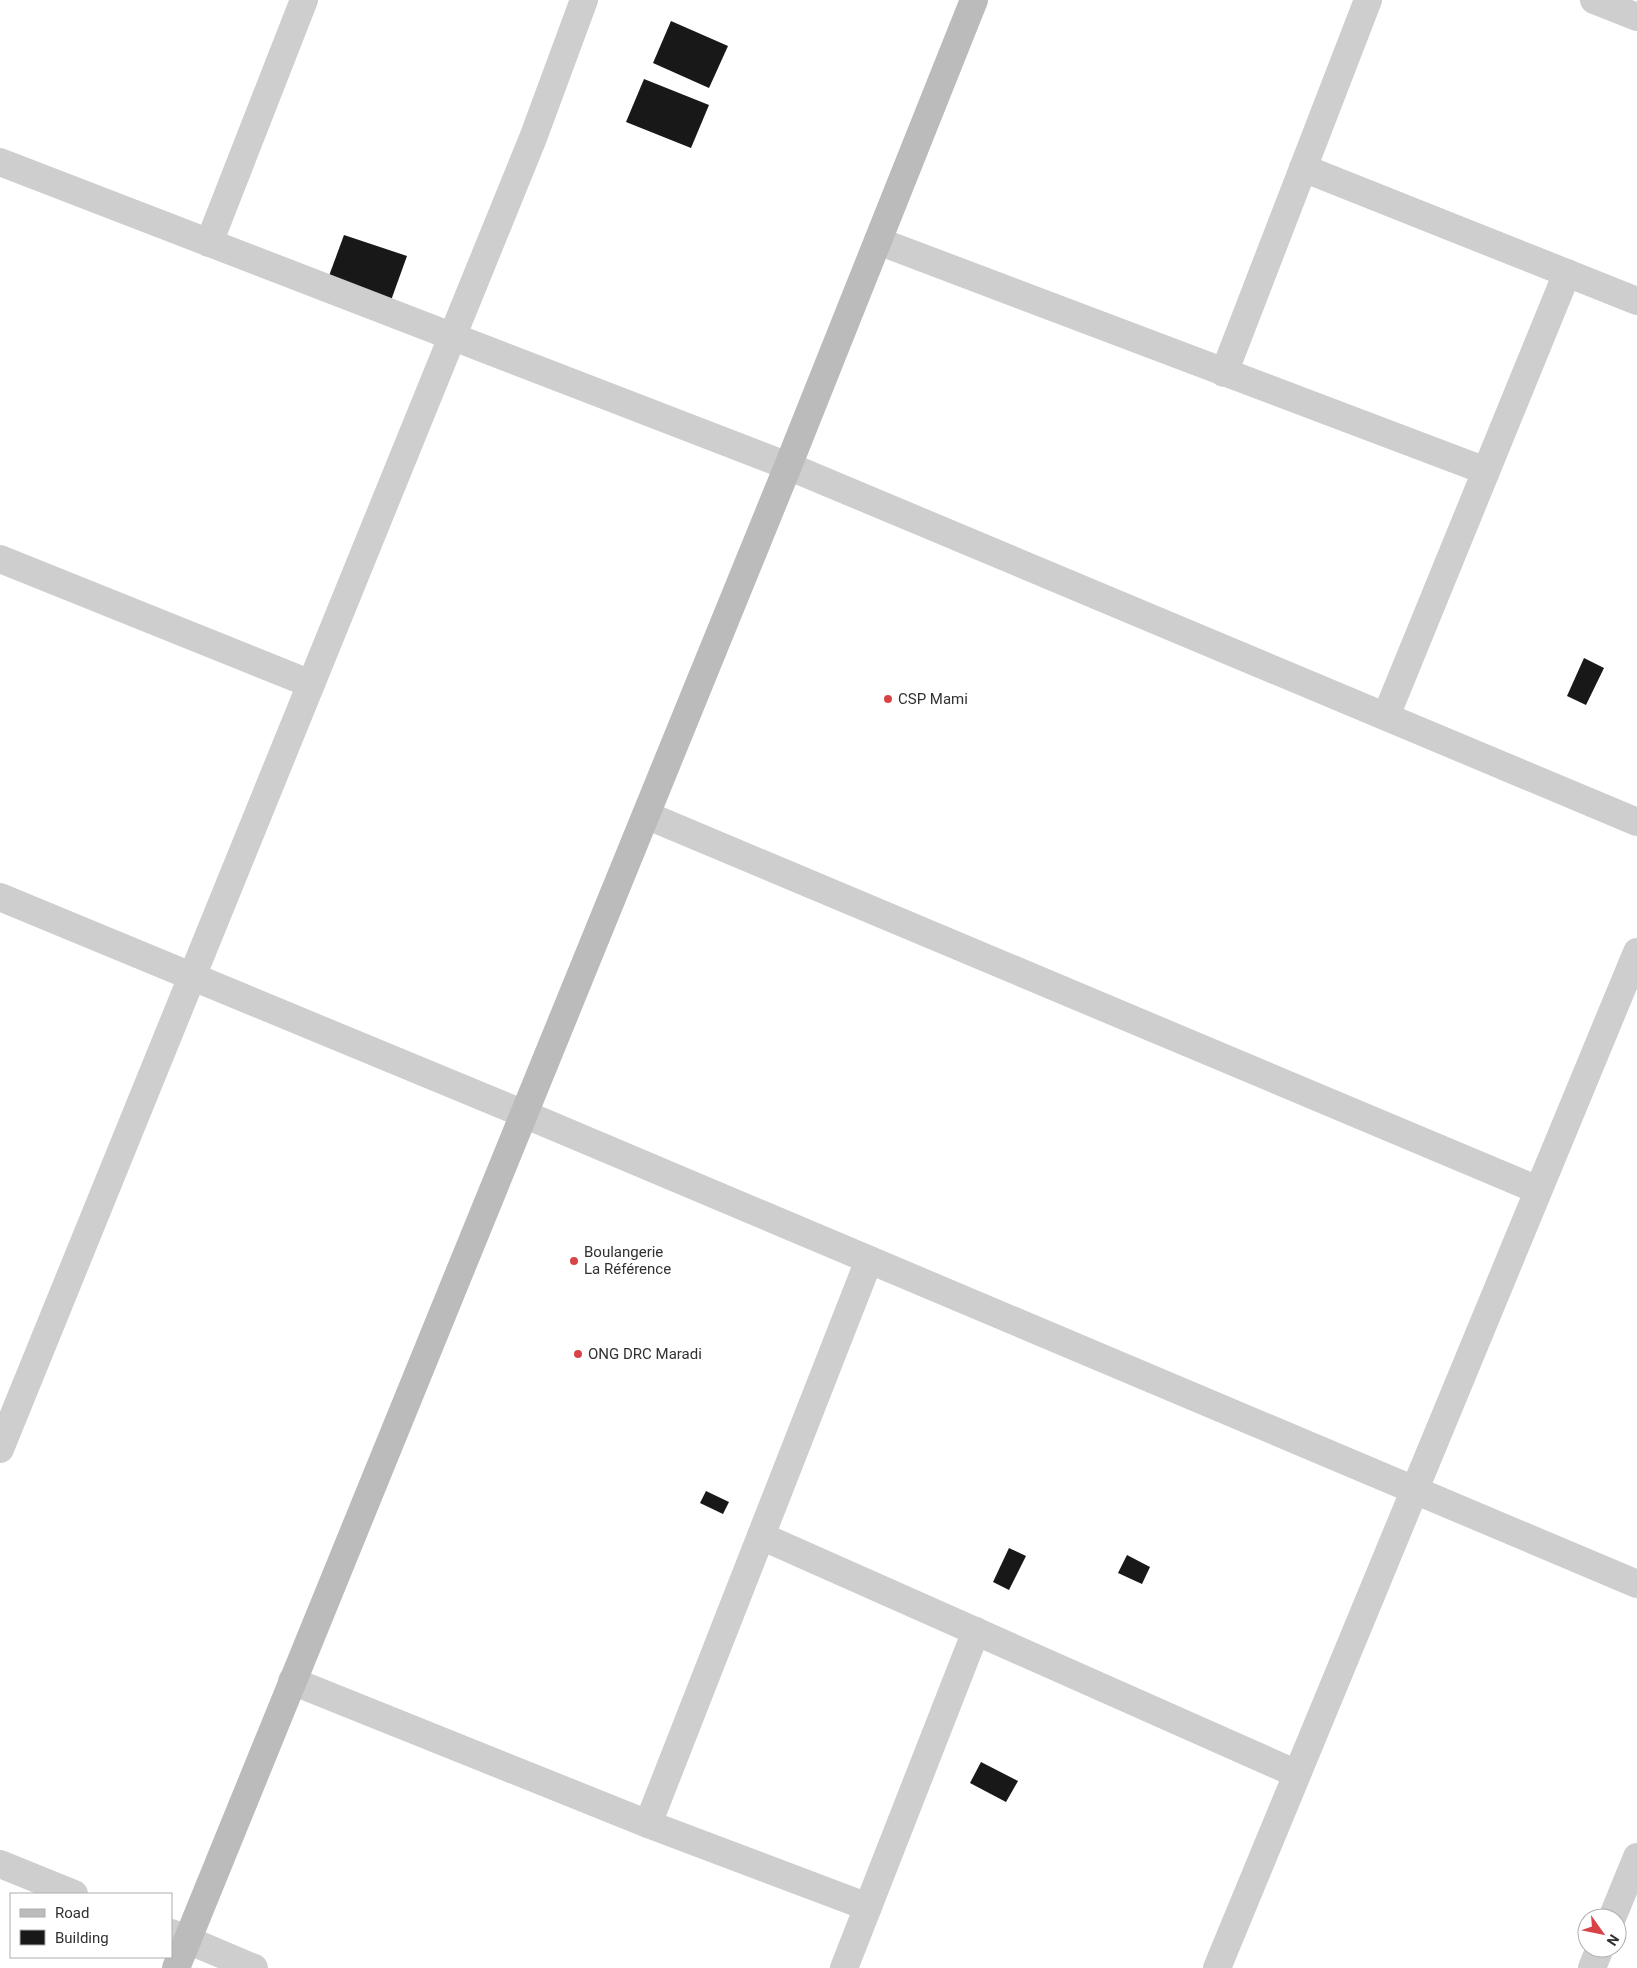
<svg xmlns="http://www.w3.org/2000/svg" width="1637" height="1968" viewBox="0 0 1637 1968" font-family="Roboto,sans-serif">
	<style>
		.building { fill: #181818 }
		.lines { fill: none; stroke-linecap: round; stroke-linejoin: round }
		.street { stroke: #cecece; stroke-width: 28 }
		.secondary { stroke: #bbb; stroke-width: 28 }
		.poi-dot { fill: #d84348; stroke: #fff; stroke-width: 2 }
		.labels { text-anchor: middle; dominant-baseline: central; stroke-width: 5; stroke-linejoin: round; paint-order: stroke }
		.poi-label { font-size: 15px; fill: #313131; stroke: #fff; text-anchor: start }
	</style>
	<rect width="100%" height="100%" fill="#fff"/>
	<g class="building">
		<path d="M671,21L728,46L709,88L653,63Z"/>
		<path d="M644,79L709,105L691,148L626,122Z"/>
		<path d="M344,235L407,256L389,306L326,284Z"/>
		<path d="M1584,658L1604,668L1586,705L1567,696Z"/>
		<path d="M706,1491L729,1502L723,1514L700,1503Z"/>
		<path d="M1009,1548L1026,1556L1009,1590L993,1582Z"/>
		<path d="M1127,1555L1150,1567L1142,1584L1118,1573Z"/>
		<path d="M981,1762L1018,1781L1006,1802L970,1783Z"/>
	</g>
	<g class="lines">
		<g class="street">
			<path d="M1594,0L1637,17"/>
			<path d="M0,162L788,466L1637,822"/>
			<path d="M1303,168L1637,301"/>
			<path d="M878,241L1486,471"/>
			<path d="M209,243L304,0"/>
			<path d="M1224,373L1368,0"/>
			<path d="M0,559L311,684"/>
			<path d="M1386,716L1567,273"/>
			<path d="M646,815L1538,1190"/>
			<path d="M0,897L524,1114L1637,1584"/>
			<path d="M0,1449L533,138L584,0"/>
			<path d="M761,1536L1297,1774"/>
			<path d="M292,1681L648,1824L868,1907"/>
			<path d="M648,1824L869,1260"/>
			<path d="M0,1864L74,1894"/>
			<path d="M1612,1918L1637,1857"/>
			<path d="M171,1933L254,1968"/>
			<path d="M844,1968L976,1631"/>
			<path d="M1217,1968L1637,952"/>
			<path d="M1592,1968L1600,1948"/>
		</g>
		<path class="secondary" d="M176,1968L788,466L974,0"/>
	</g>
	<g class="poi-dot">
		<circle cx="888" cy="699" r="5"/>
		<circle cx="574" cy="1261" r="5"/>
		<circle cx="578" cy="1354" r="5"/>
	</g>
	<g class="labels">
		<g class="poi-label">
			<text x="898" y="699">CSP Mami</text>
			<text x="584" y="1252">Boulangerie<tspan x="584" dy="17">La Référence</tspan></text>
			<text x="588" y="1354">ONG DRC Maradi</text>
		</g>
	</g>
	<rect x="10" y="1893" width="162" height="65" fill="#ffffff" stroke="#adadad"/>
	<rect x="20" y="1909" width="25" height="8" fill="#bbbbbb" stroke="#adadad"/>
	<text x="55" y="1918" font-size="15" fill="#313131">Road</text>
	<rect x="20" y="1930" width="25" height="15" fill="#181818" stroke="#adadad"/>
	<text x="55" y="1943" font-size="15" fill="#313131">Building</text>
	<g transform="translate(1602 1933) rotate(123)"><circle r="24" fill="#ffffff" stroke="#adadad"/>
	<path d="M0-4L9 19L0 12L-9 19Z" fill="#d84348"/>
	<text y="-8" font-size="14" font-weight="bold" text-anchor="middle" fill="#313131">N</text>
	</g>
</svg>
